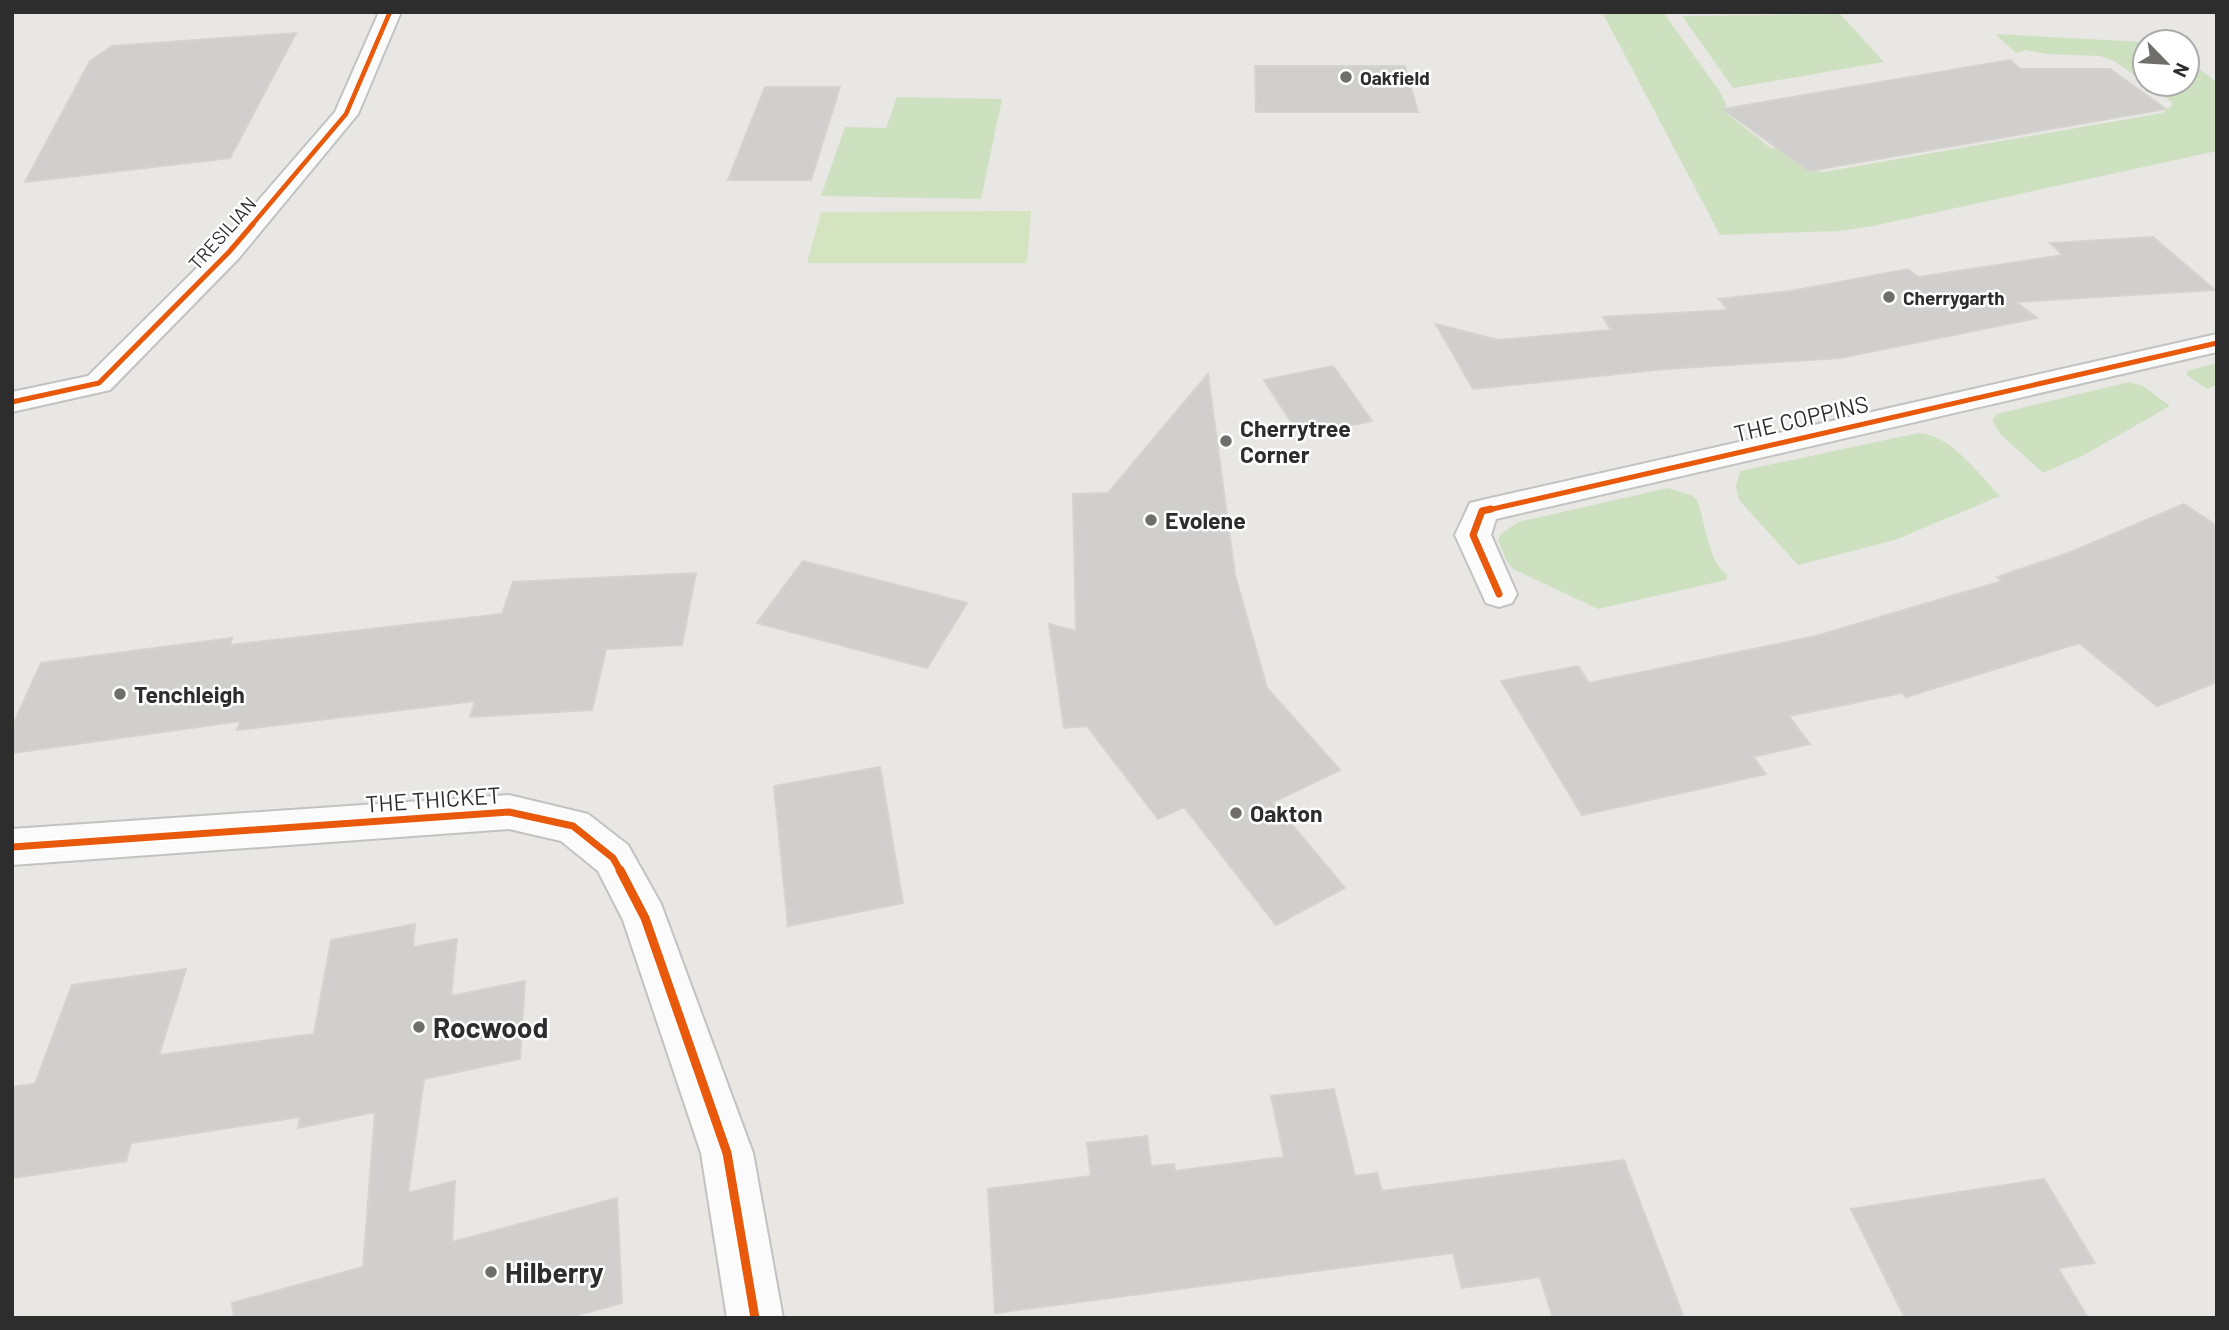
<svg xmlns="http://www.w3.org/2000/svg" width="2229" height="1330" viewBox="0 0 2229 1330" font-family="Barlow,sans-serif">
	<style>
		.green { fill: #cde1c1 }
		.pitch { fill: #d5e4c0 }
		.building { fill: #d1cfcd; stroke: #d4d3d0; stroke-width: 2 }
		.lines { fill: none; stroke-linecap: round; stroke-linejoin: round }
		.minor-casing { stroke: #c2c2c2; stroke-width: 4 }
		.minor { fill: #fcfbfb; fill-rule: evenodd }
		.cycleway-far3-casing { stroke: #fff; stroke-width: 7 }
		.cycleway-far2-casing { stroke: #fff; stroke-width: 9 }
		.cycleway-far1-casing { stroke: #fff; stroke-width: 11 }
		.cycleway-casing { stroke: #fff; stroke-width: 13 }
		.cycleway-far3 { stroke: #e8590c; stroke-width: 4.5 }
		.cycleway-far2 { stroke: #e8590c; stroke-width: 5 }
		.cycleway-far1 { stroke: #e8590c; stroke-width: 7 }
		.cycleway { stroke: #e8590c; stroke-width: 9 }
		.poi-dot { fill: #6f6e6d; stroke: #fff; stroke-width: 2.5 }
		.labels { text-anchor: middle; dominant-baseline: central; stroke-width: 5; stroke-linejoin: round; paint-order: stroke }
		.far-poi-label { font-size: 19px; font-weight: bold; fill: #2d2d2d; stroke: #fff; text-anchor: start }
		.far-street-label { font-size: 19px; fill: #2d2d2d; stroke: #fff }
		.street-label { font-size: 23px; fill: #2d2d2d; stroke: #fff }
		.poi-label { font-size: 23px; font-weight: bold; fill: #2d2d2d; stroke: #fff; text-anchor: start }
		.near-poi-label { font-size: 28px; font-weight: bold; fill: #2d2d2d; stroke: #fff; text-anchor: start }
	</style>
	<rect width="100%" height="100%" fill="#e9e7e4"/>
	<g class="green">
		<path d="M1602,12H1663L1720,92L1726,104V113L1772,149L1779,147L1807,169L1823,172L2162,113L2172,106V102L2147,84H2187V60L2217,82V151L1873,226L1839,231L1720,235Z"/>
		<path d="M1840,14L1884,62L1733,88L1682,16Z"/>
		<path d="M1995,34L2145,42V83L2116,62L2100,56L2046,54L2025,50L2016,53Z"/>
		<path d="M897,97L1002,99L981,199L821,196L845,127L886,128Z"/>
		<path d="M2217,363V385L2207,389L2187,375V371Z"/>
		<path d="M2129,382L2143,386L2170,406L2084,455L2043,473L2000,434L1992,420L1997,414Z"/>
		<path d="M1918,433C1952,435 1977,473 2000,496L1895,540L1798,565L1739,500L1736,487L1740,471Z"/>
		<path d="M1668,488L1691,495L1697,500C1706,523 1707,559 1727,575L1726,580L1598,609L1513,569L1507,562L1498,540L1501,534L1518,522Z"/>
	</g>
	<path class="pitch" d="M1031,211L1027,263H807L821,212Z"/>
	<g class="building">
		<path d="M296,33L230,158L25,182L90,61L112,46Z"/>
		<path d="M2010,60L2020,69H2110L2166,109L1809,171L1723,109Z"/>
		<path d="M1255,66H1405L1418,112H1256Z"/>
		<path d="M765,87H840L811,180H728Z"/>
		<path d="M2153,237L2215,290L2016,302L2037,318L1840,358L1665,369L1473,389L1436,324L1498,340L1611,330L1603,317L1728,310L1719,299L1791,291L1908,269L1918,277L2063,255L2050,243Z"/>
		<path d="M1333,366L1372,421L1300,436L1264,380Z"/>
		<path d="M1208,374L1235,575L1267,688L1340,770L1273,802L1345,888L1276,925L1184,807L1158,819L1087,726L1064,728L1049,624L1076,631L1073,494L1108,493Z"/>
		<path d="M2184,504L2217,526V682L2157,706L2079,643L1906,697L1902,693L1789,716L1810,744L1753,757L1766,774L1582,815L1501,681L1578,666L1589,683L1816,636L2002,581L1997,577L2066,554Z"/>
		<path d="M803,561L967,603L927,668L757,623Z"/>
		<path d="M696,573L682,645L606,649L592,710L470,717L475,701L237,730L241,721L12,753V727L41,663L232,638L230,645L502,614L513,582Z"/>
		<path d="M880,767L903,903L788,926L774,786Z"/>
		<path d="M415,924L413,947L457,939L451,996L525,981L520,1059L424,1079L408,1193L455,1181L452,1242L617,1198L622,1303L568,1318H234L232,1303L363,1267L368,1203L371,1202H368L375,1112L298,1128L300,1117L131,1143L126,1161L12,1178V1087L35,1084L72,985L186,969L159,1055L314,1034L331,940Z"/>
		<path d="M1334,1089L1355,1176L1377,1173L1382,1191L1624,1160L1684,1318H1553L1540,1277L1462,1288L1453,1253L995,1313L988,1189L1091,1176L1087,1143L1147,1136L1151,1166L1174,1164L1175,1171L1284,1157L1271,1096Z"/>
		<path d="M2044,1179L2095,1263L2058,1268L2088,1318H1905L1851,1209Z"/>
	</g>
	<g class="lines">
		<g class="minor-casing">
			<g id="minor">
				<path d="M379,12H401L358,114L239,258L110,390L12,412V392L88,376L219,246L335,112Z"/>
				<path d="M2217,334V352L1496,519L1491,535L1517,594L1512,603L1499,607L1486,603L1455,535L1470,503L1482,500Z"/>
				<path d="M509,795L588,814L628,845L661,904L753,1153L783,1318H727L701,1153L623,920L598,871L561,841L509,829L12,865V829Z"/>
			</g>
		</g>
		<use href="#minor" class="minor"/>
		<g class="cycleway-far3-casing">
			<path id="cycleway-far3" d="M251,226L346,114L390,12"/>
		</g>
		<g class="cycleway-far2-casing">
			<g id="cycleway-far2">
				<path d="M12,402L99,383L229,252L253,224"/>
				<path d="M1484,511L2217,343"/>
			</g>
		</g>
		<g class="cycleway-far1-casing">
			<g id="cycleway-far1">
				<path d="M1491,509L1482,511L1473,535L1499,594"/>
				<path d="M12,847L509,812L573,826L613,858L621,872"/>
			</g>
		</g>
		<g class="cycleway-casing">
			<path id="cycleway" d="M620,870L645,918L727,1153L755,1318"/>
		</g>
		<use href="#cycleway-far3" class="cycleway-far3"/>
		<use href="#cycleway-far2" class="cycleway-far2"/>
		<use href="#cycleway-far1" class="cycleway-far1"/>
		<use href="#cycleway" class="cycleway"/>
	</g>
	<g class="poi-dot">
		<circle cx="1346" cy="77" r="7"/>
		<circle cx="1889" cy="297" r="7"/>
		<circle cx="1226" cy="441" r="7"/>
		<circle cx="1151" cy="520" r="7"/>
		<circle cx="120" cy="694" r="7"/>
		<circle cx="1236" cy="813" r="7"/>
		<circle cx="419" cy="1027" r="7"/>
		<circle cx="491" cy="1272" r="7"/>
	</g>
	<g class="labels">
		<g class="far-poi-label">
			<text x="1360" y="77">Oakfield</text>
			<text x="1903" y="297">Cherrygarth</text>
		</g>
		<g class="far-street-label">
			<text transform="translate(222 233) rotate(-48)">TRESILIAN</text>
		</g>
		<g class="street-label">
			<text transform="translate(1801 418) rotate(-13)">THE COPPINS</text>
			<text transform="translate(433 799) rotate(-4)">THE THICKET</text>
		</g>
		<g class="poi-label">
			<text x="1240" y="428">Cherrytree<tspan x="1240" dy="26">Corner</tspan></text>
			<text x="1165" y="520">Evolene</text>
			<text x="134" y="694">Tenchleigh</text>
			<text x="1250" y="813">Oakton</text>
		</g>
		<g class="near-poi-label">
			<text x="433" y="1027">Rocwood</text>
			<text x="505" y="1272">Hilberry</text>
		</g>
	</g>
	<rect width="2229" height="1330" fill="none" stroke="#2d2d2d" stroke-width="28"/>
	<g transform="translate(2166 63) rotate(115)"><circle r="33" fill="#ffffff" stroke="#ababab" stroke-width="2"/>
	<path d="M0-5L12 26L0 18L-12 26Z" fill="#6f6e6d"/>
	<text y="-10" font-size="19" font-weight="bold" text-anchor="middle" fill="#2d2d2d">N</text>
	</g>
</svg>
